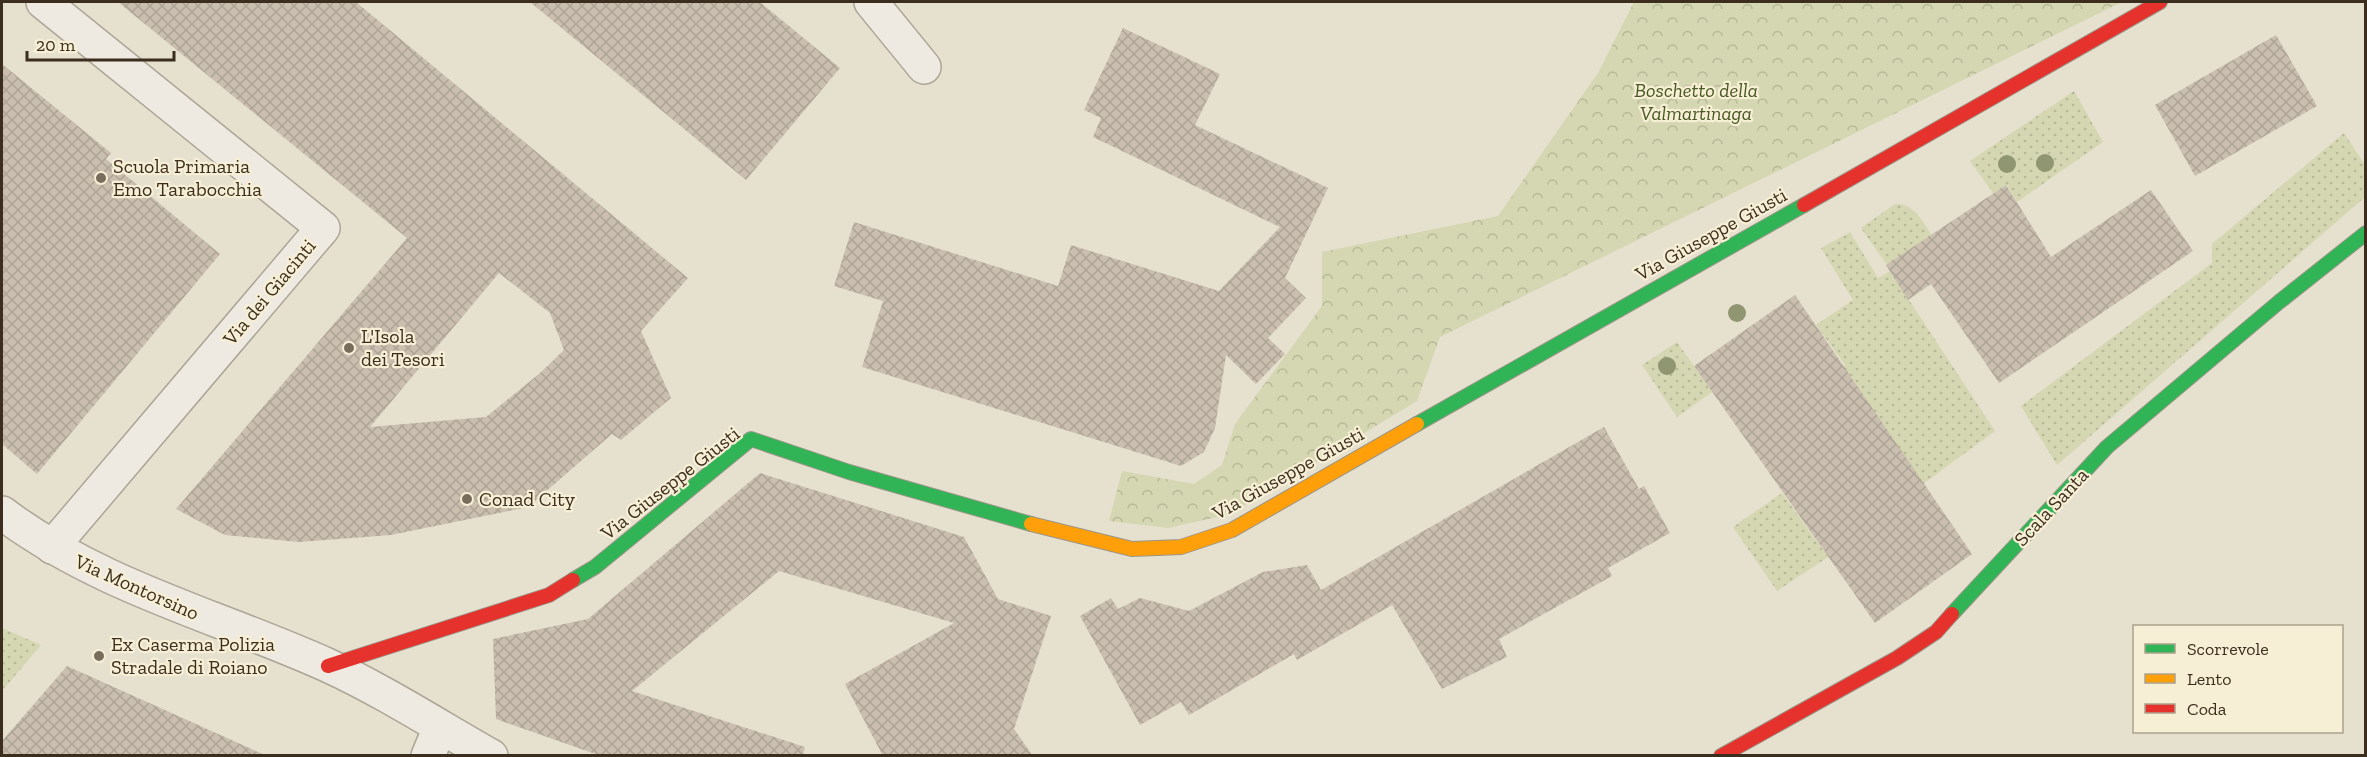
<svg xmlns="http://www.w3.org/2000/svg" width="2367" height="757" viewBox="0 0 2367 757" font-family="'Zilla Slab',serif">
	<style>
		.grass { fill: url(#grass-dots) }
		.forest { fill: url(#forest-crowns) }
		.building { fill: url(#building-cross-hatch); fill-rule: evenodd }
		.lines { fill: none; stroke-linecap: round; stroke-linejoin: round }
		.street-casing { stroke: #aca597; stroke-width: 36 }
		.fast-casing { stroke: #9b9588; stroke-width: 16 }
		.slow-casing { stroke: #9b9588; stroke-width: 16 }
		.jam-casing { stroke: #9b9588; stroke-width: 16 }
		.street { stroke: #eeeae1; stroke-width: 33 }
		.fast { stroke: #30b455; stroke-width: 14 }
		.slow { stroke: #ff9f0a; stroke-width: 14 }
		.jam { stroke: #e5322d; stroke-width: 14 }
		.tree { fill: #909671 }
		.poi-dot { fill: #786d5c; stroke: #f7efd5; stroke-width: 2 }
		.labels { text-anchor: middle; dominant-baseline: central; stroke-width: 4.5; stroke-linejoin: round; paint-order: stroke }
		.park-label { font-size: 20px; font-style: italic; fill: #495924; stroke: #f7efd5 }
		.poi-label { font-size: 20px; fill: #3c2e1e; stroke: #f7efd5; text-anchor: start }
		.street-label { font-size: 20px; fill: #3c2e1e; stroke: #f7efd5 }
	</style>
	<defs>
		<pattern id="grass-dots" width="8" height="8" patternUnits="userSpaceOnUse" patternTransform="scale(1.5)"><rect width="8" height="8" fill="#d4d7b1"/><path d="M2 2h.1M6 6h.1" fill="none" stroke="#b7b998" stroke-width="1.8" stroke-linecap="round"/></pattern>
		<pattern id="forest-crowns" width="20" height="18" patternUnits="userSpaceOnUse" patternTransform="scale(1.5)"><rect width="20" height="18" fill="#d4d7b1"/><path d="M2 6a3 3 0 1 1 6 0M12 15a3 3 0 1 1 6 0" fill="none" stroke="#b7b998"/></pattern>
		<pattern id="building-cross-hatch" width="8" height="8" patternUnits="userSpaceOnUse" patternTransform="scale(1.5)"><rect width="8" height="8" fill="#cabfaf"/><path d="M0 0l8 8M0 8l8-8" fill="none" stroke="#aea496"/></pattern>
	</defs>
	<rect width="100%" height="100%" fill="#e6e1cf"/>
	<g class="grass">
		<path d="M2074,91L2103,142L2017,202L2007,185L1993,193L1970,161Z"/>
		<path d="M2344,133L2365,165V197L2057,465L2021,406L2212,263V244Z"/>
		<path d="M1895,204C1914,203 1922,221 1932,235L1887,265L1861,228Z"/>
		<path d="M1850,232L1878,278L1890,271L1995,431L1923,484L1851,377L1829,378L1845,365L1816,325L1853,300L1821,248Z"/>
		<path d="M1677,342L1712,392L1677,417L1642,365Z"/>
		<path d="M1782,493L1828,557L1777,591L1733,527Z"/>
		<path d="M2,628L41,645L2,691Z"/>
	</g>
	<path class="forest" d="M1634,2H2122L1440,337L1417,401L1231,514L1168,528L1109,521L1122,471L1194,484L1222,465L1235,424L1322,306V252L1498,216L1598,73Z"/>
	<g class="building">
		<path d="M118,2H356L688,278L641,331L671,398L621,440L612,434L528,507L391,535L299,542L225,535L176,509L407,238ZM499,273L550,313L564,350L539,374L486,417L370,427Z"/>
		<path d="M530,2H760L840,68L746,180Z"/>
		<path d="M1123,28L1220,74L1195,125L1328,188L1285,278L1306,298L1268,338L1285,354L1256,384L1226,355L1215,428L1204,452L1181,466L862,367L883,301L834,286L854,222L1058,286L1071,245L1219,291L1280,227L1093,137L1101,118L1084,110Z"/>
		<path d="M2276,35L2317,106L2195,176L2155,105Z"/>
		<path d="M2,64L111,153L106,159L220,254L37,474L2,444Z"/>
		<path d="M2006,185L2051,257L2151,190L2193,251L1999,383L1931,284L1908,300L1886,265Z"/>
		<path d="M1795,295L1972,554L1875,623L1694,366Z"/>
		<path d="M1604,427L1639,489L1644,486L1670,533L1608,568L1612,576L1499,639L1507,657L1442,689L1392,605L1297,660L1294,654L1189,715L1181,702L1140,725L1080,616L1111,598L1118,609L1140,598L1189,611L1263,572L1307,565L1321,590Z"/>
		<path d="M760,473L964,537L998,599L1051,616L1014,729L1033,756H883L845,684L954,623L779,571L632,691L805,747L803,756H601L496,719L493,639L588,619Z"/>
		<path d="M67,666L267,756H2V741Z"/>
	</g>
	<g class="lines">
		<g class="street-casing">
			<g id="street">
				<path d="M43,2L323,228L52,547"/>
				<path d="M871,2L924,67"/>
				<path d="M2,513C99,586 218,616 327,665C382,690 438,726 491,756"/>
				<path d="M428,756L440,727"/>
			</g>
		</g>
		<g class="fast-casing">
			<g id="fast">
				<path d="M1417,424L1804,205"/>
				<path d="M573,580L595,567L751,439L849,472L1031,524"/>
				<path d="M1952,614L2107,447L2279,302L2366,233"/>
			</g>
		</g>
		<g class="slow-casing">
			<path id="slow" d="M1031,524L1132,549L1181,547L1232,530L1417,424"/>
		</g>
		<g class="jam-casing">
			<g id="jam">
				<path d="M1804,205L2160,2"/>
				<path d="M328,666L549,595L573,580"/>
				<path d="M1721,756L1897,658L1936,632L1952,614"/>
			</g>
		</g>
		<use href="#street" class="street"/>
		<use href="#fast" class="fast"/>
		<use href="#slow" class="slow"/>
		<use href="#jam" class="jam"/>
	</g>
	<g class="tree">
		<circle cx="2045" cy="163" r="9"/>
		<circle cx="2007" cy="164" r="9"/>
		<circle cx="1737" cy="313" r="9"/>
		<circle cx="1667" cy="366" r="9"/>
	</g>
	<g class="poi-dot">
		<circle cx="101" cy="178" r="6"/>
		<circle cx="349" cy="348" r="6"/>
		<circle cx="467" cy="499" r="6"/>
		<circle cx="99" cy="656" r="6"/>
	</g>
	<g class="labels">
		<g class="park-label">
			<text x="1696" y="90">Boschetto della<tspan x="1696" dy="23">Valmartinaga</tspan></text>
		</g>
		<g class="poi-label">
			<text x="113" y="166">Scuola Primaria<tspan x="113" dy="23">Emo Tarabocchia</tspan></text>
			<text x="361" y="336">L'Isola<tspan x="361" dy="23">dei Tesori</tspan></text>
			<text x="479" y="499">Conad City</text>
			<text x="111" y="644">Ex Caserma Polizia<tspan x="111" dy="23">Stradale di Roiano</tspan></text>
		</g>
		<g class="street-label">
			<text transform="translate(1711 234) rotate(-29)">Via Giuseppe Giusti</text>
			<text transform="translate(269 292) rotate(-50)">Via dei Giacinti</text>
			<text transform="translate(1288 473) rotate(-29)">Via Giuseppe Giusti</text>
			<text transform="translate(670 483) rotate(-38)">Via Giuseppe Giusti</text>
			<text transform="translate(2051 507) rotate(-47)">Scala Santa</text>
			<text transform="translate(137 587) rotate(24)">Via Montorsino</text>
		</g>
	</g>
	<rect width="2367" height="757" fill="none" stroke="#3c2e1e" stroke-width="6"/>
	<rect x="2133" y="625" width="210" height="108" fill="#f7efd5" stroke="#aca28c" stroke-width="1.5"/>
	<rect x="2145" y="644" width="30" height="9" fill="#30b455" stroke="#aca28c" stroke-width="1.5"/>
	<text x="2187" y="655" font-size="18" fill="#3c2e1e">Scorrevole</text>
	<rect x="2145" y="674" width="30" height="9" fill="#ff9f0a" stroke="#aca28c" stroke-width="1.5"/>
	<text x="2187" y="685" font-size="18" fill="#3c2e1e">Lento</text>
	<rect x="2145" y="704" width="30" height="9" fill="#e5322d" stroke="#aca28c" stroke-width="1.5"/>
	<text x="2187" y="715" font-size="18" fill="#3c2e1e">Coda</text>
	<path d="M27 51v9h147v-9" fill="none" stroke="#3c2e1e" stroke-width="3"/>
	<text x="36" y="51" font-size="18" fill="#3c2e1e" stroke="#f7efd5" stroke-width="4.5" paint-order="stroke">20 m</text>
</svg>
